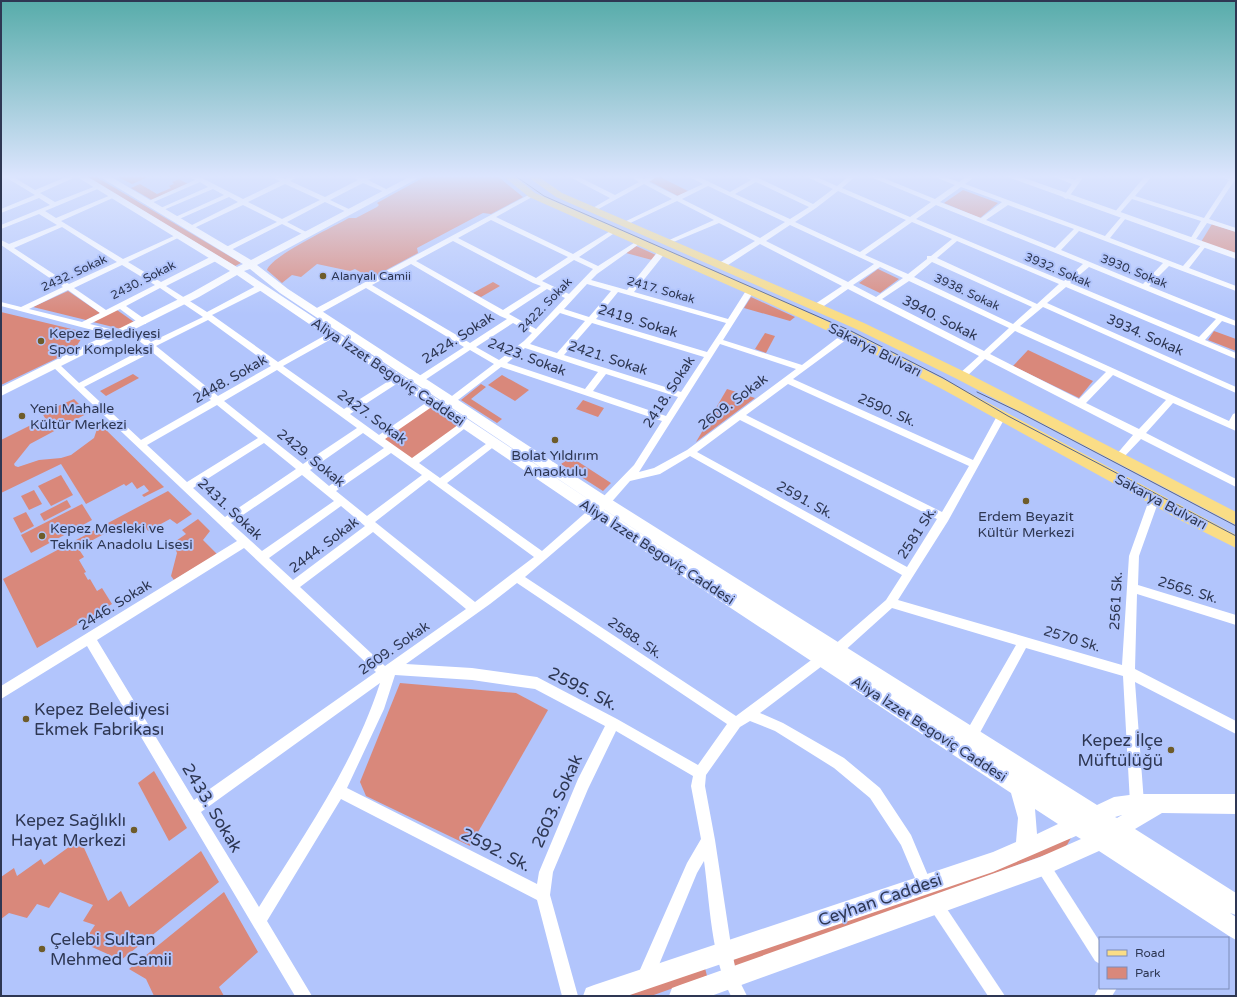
<svg xmlns="http://www.w3.org/2000/svg" width="1237" height="997" viewBox="0 0 1237 997" font-family="'Varela Round',sans-serif">
	<style>
		.green { fill: #d9887b }
		.lines { fill: none; stroke-linecap: round; stroke-linejoin: round }
		.street { fill: #fff; fill-rule: evenodd }
		.secondary { fill: #fff; fill-rule: evenodd }
		.primary { fill: #fadd86; fill-rule: evenodd }
		.tram { stroke: #59658a; stroke-width: 1 }
		.poi-dot { fill: #6e5c2a; stroke: #b2c5fc; stroke-width: 1.5 }
		.labels { text-anchor: middle; dominant-baseline: central; stroke-width: 4; stroke-linejoin: round; paint-order: stroke }
		.far-street-label { font-size: 12px; fill: #2e3753; stroke: #b2c5fc }
		.far-poi-label { font-size: 12px; fill: #2e3753; stroke: #b2c5fc; text-anchor: start }
		.street-label { font-size: 14px; fill: #2e3753; stroke: #b2c5fc }
		.poi-label { font-size: 14px; fill: #2e3753; stroke: #b2c5fc; text-anchor: start }
		.near-street-label { font-size: 17px; fill: #2e3753; stroke: #b2c5fc }
		.near-poi-label { font-size: 17px; fill: #2e3753; stroke: #b2c5fc; text-anchor: start }
	</style>
	<rect width="100%" height="100%" fill="#b2c5fc"/>
	<g class="green">
		<path d="M84,175H93L241,263L235,266Z"/>
		<path d="M118,175H153L132,184L116,176Z"/>
		<path d="M428,175H496L523,197L491,214L483,213L417,248L418,253L371,278L355,269L350,271L317,264L301,277L292,275L282,283L267,270C271,256 333,227 349,218H356L377,207L379,205L377,203Z"/>
		<path d="M658,176L688,191L678,196L649,181Z"/>
		<path d="M179,179L188,184L152,200L131,188L140,184L157,194L171,188L169,186L174,184L172,182Z"/>
		<path d="M963,190L998,203L980,218L944,203Z"/>
		<path d="M1212,224L1236,232V253L1201,242Z"/>
		<path d="M636,246L656,255L652,260L626,253Z"/>
		<path d="M878,269L899,279L880,293L859,283Z"/>
		<path d="M493,282L500,286L481,297L473,293Z"/>
		<path d="M68,291L100,313L86,320L33,307Z"/>
		<path d="M751,297L795,317L790,321L744,308Z"/>
		<path d="M117,310L134,322L121,329L93,322Z"/>
		<path d="M1,312L84,332L85,333L74,350L1,385Z"/>
		<path d="M1214,331L1236,339V351L1208,340Z"/>
		<path d="M765,333L775,336L766,353L755,349Z"/>
		<path d="M1028,350L1093,381L1079,398L1013,366Z"/>
		<path d="M133,374L139,378L106,396L100,391Z"/>
		<path d="M502,375L529,390L515,401L488,385Z"/>
		<path d="M481,384L486,387L471,399L502,419L497,423L461,400Z"/>
		<path d="M727,389L755,398L696,442Z"/>
		<path d="M74,399L88,413L30,444L14,464L15,466L18,467L39,460L61,458L71,455L94,438L99,423L164,487L144,497L142,495L149,491L144,485L137,489L132,482L126,486L124,484L86,504L61,464L1,493V440L45,418L42,413Z"/>
		<path d="M583,400L604,408L598,417L576,409Z"/>
		<path d="M430,407L459,427L412,461L383,439Z"/>
		<path d="M572,457L574,459L611,483L603,491L561,464Z"/>
		<path d="M61,475L73,495L51,506L38,486Z"/>
		<path d="M34,490L42,504L29,510L21,496Z"/>
		<path d="M168,491L192,514L177,524L170,519L148,531L145,526L139,529L136,525L131,528L126,522L78,548L84,557L79,560L86,572L84,573L88,580L90,579L97,591L102,588L112,604L37,648L3,579Z"/>
		<path d="M67,500L71,507L44,521L40,514Z"/>
		<path d="M82,504L92,520L31,553L21,535Z"/>
		<path d="M26,512L34,526L21,533L13,518Z"/>
		<path d="M198,519L210,531L203,540L217,554L174,580L171,576L177,553L173,543L186,534L182,530Z"/>
		<path d="M400,683L516,693L548,710L470,846L366,796L360,782Z"/>
		<path d="M154,771L187,828L169,841L138,783Z"/>
		<path d="M1071,838L1067,845L1062,849L735,967L733,959Z"/>
		<path d="M80,839L108,901L121,891L129,907L201,851L219,882L121,960L83,943L95,925L83,921L93,905L60,892L49,908L37,904L27,918L9,913L1,919V877L14,868L17,876L41,859L44,865Z"/>
		<path d="M224,892L258,952L219,987L224,996H154L146,979L129,969Z"/>
		<path d="M705,968L707,976L651,996H622Z"/>
	</g>
	<g class="lines">
		<g class="street">
			<path d="M2,175H10L35,190L71,175H80L40,193L55,202L96,186H100V188L45,211L56,218L111,195H115V197L61,221L123,259L176,235H180V237L128,262L161,282L212,256H218V260L166,286L207,312L258,285H264V289L212,315L278,362L329,333H335V337L283,366L344,409L395,377H401L402,379L401,381L350,414L379,435L430,400H436L437,402L436,404L385,439L412,458L462,422H468L470,424L468,426L419,463L440,478L490,441H496L498,443L496,445L447,483L542,551L601,499L634,465L662,421L501,367L454,403H448L447,401L448,399L494,364L470,350L422,382H416L415,380L416,378L464,347L366,288L319,314H313V310L532,193L535,195L534,196L496,217L573,254L612,230H616V232L579,257L598,266L637,241L642,242L597,274L591,280L627,290L659,250H662L666,252L634,292L728,319L747,289H753L754,291L723,340L802,365L844,333H850V337L793,379L973,460L998,414L1001,413L1006,416L948,521L898,600L1122,665L1129,556L1149,500L1150,497H1158L1159,500L1139,556L1138,585L1236,615V625L1137,594L1135,669L1236,721V734L1135,682L1144,803L1142,808L1137,810L1132,808L1130,803L1123,676L1026,648L976,740L971,742L966,740L965,736L966,732L1016,645L892,608L841,654L837,655L833,654L831,650L833,646L886,600L902,575L690,456L660,474L630,481L609,505L525,577L736,716L818,655L822,654L826,655L828,659L826,663L760,713L783,723L844,758L880,788L911,835L932,885L930,890L925,892L920,890L901,845L870,798L834,768L775,731L750,721L740,727L706,775L705,786L715,840L732,952L737,976L747,996H731C711,956 710,905 704,861L697,873L651,984L645,986L639,984L637,978L639,972L687,863L701,839L691,786L693,776L616,731L588,789L553,872L550,895L578,996H562L537,900L341,799L267,921L312,996H295L87,646L1,699V686L237,541L52,366L56,363L59,364L79,383L147,347L126,331V327H132L151,342L203,317L160,288L126,306L146,320V324H140L120,309L90,324L122,332V336L119,337L1,306V302L21,307L63,287L1,245V240L9,244L57,225L39,214L1,229V225L50,205L39,198L1,213V209L35,195ZM491,220L568,257L536,278L458,238ZM62,227L117,262L69,284L14,248ZM453,241L533,283L541,286L503,310L416,261ZM574,260L593,269L569,294L542,281ZM411,264L500,316L507,319L470,343L372,285ZM122,265L155,285L106,310L74,288ZM587,284L611,291L589,317L564,309ZM547,289L565,298L536,329L509,314ZM68,290L100,313L82,322L29,309ZM618,292L726,323L707,352L596,319ZM560,313L585,321L557,353L530,344ZM208,320L271,366L218,396L156,346ZM513,323L532,333L524,341L499,360L476,347ZM592,323L704,357L681,392L564,355ZM720,344L796,369L687,450L654,468L639,472ZM525,348L598,372L585,389L507,363ZM152,352L211,400L141,440L84,387ZM277,370L357,428L303,464L224,401ZM606,374L678,397L666,416L593,391ZM788,384L969,466L942,512L746,415ZM217,405L258,438L187,482L147,445ZM740,420L937,519L907,567L697,452ZM363,433L384,448L329,486L310,470ZM264,443L296,469L225,517L193,488ZM391,453L422,475L367,516L336,491ZM302,475L334,501L262,551L231,523ZM429,480L534,557L475,602L375,522ZM341,506L365,526L293,580L269,558ZM373,532L466,609L385,666L300,587ZM244,548L376,672L194,800L97,640ZM517,583L727,724L698,765L617,719L537,677L472,668L406,664L490,604ZM395,675L472,680L535,689L605,726L578,779L539,872L537,884L347,788L384,709ZM380,683C354,764 304,835 259,907L201,812Z"/>
			<path d="M187,175H196L243,199L280,181L268,175H277L285,179L292,175H301L290,181L325,197L358,180L349,175H358L363,178L367,175H376L368,180L392,192L387,193L363,183L330,200L353,211V213H349L325,202L287,222L310,234V236H306L282,224L227,252H224V248L277,222L243,205L192,229H188V227L238,202L229,197L177,220H173V218L224,195L213,189L161,211L156,210L208,187L200,182L149,204L144,203L195,180ZM285,184L320,200L282,219L248,202Z"/>
			<path d="M566,175H575L615,195L639,182L628,175H637L644,179L651,175H659L649,182L677,196L703,184L686,175H695L730,192L751,180L743,175H752L813,204L833,189L803,175H812L837,186L850,175H857L842,188L910,217L931,202L866,175H876L935,199L955,185L930,175H940L959,182L969,175H977L965,184L1105,236L1122,216H1126V218L1110,238L1183,266L1202,244H1206V246L1189,268L1236,286V291L1169,266L1149,286L1236,321V326L1222,321L1205,340L1236,353V359L1066,287L1047,303L1236,387V393L1043,307L1020,326L1229,421L1233,414L1236,413V431L1173,403L1146,433L1236,479V487L1141,439L1122,459H1116L1114,457L1116,455L1133,435L985,359L965,378H959L958,376L959,374L979,356L848,289L821,308H815V304L842,286L760,244L725,267H719V263L755,241L719,223L671,243H667V241L714,220L677,201L626,225H622V223L672,199L644,184L593,212L590,210L591,209L610,198ZM756,182L809,207L790,219L735,194ZM708,186L785,222L760,238L682,199ZM961,187L1002,202L981,218L940,202ZM838,191L906,220L860,252L795,222L816,208ZM936,205L1083,264L1064,281L916,219ZM1008,205L1074,229L1055,248L986,220ZM912,222L952,239L931,256H927V259L908,274L865,255ZM790,225L874,264L848,282L766,241ZM1079,231L1163,263L1143,284L1061,250ZM957,241L1059,284L1037,304L937,258ZM932,262L1032,307L1013,324L914,277ZM880,267L903,278L876,297L853,285ZM1089,267L1216,319L1199,337L1070,283ZM909,281L1009,328L984,351L882,299ZM1015,331L1106,372L1079,399L990,354ZM1113,375L1166,400L1139,429L1086,403Z"/>
			<path d="M1050,175H1060L1075,180L1078,175H1085L1068,198L1066,199L1063,197L1072,184Z"/>
			<path d="M1146,175H1153L1135,196L1204,218L1229,180L1215,175H1236V182L1234,181L1209,219L1236,228V232L1207,223L1194,242H1190L1189,241L1201,221L1132,199L1118,215H1114V213Z"/>
			<path d="M1043,859L1048,861L1100,942V964L1095,961L1038,871L1036,866L1038,861Z"/>
			<path d="M936,898L941,900L1005,996H988L931,910L929,905L931,900Z"/>
			<path d="M1100,986V988H1117L1112,996H1094Z"/>
		</g>
		<g class="secondary">
			<path d="M74,175H85L237,267L243,264L97,175H108L251,260L413,175H424L257,265L288,289L601,493L1097,805L1114,797L1137,794H1236V814L1162,813L1135,829L1236,893V915L1230,913L1236,917V940L1229,936L1099,851L1043,876L711,996H669L672,988L680,985L1040,857L1081,839L1076,836L993,872L627,996H583L586,988L594,985L993,852L1016,842L1018,818L1011,793L590,515L237,275L199,297L1,396V387L191,293L230,271ZM250,269L280,293L591,501L995,762L600,507L244,271ZM1035,809L1058,824L1037,834ZM1122,815L1117,818L1115,817Z"/>
			<path d="M1002,175H1016L1236,253V259Z"/>
		</g>
		<g class="primary">
			<path d="M502,175H513L535,193L774,297L853,333L951,383L1236,535V548L1182,521L942,389L845,339L766,302L529,197Z"/>
			<path d="M525,175H536L562,193L864,323L967,373L1236,512V525L957,379L856,329L556,197Z"/>
		</g>
		<g class="tram">
			<path d="M514,175L544,196L851,331L943,378L1008,416L1236,536"/>
			<path d="M977,392L1017,411L1236,526"/>
		</g>
	</g>
	<linearGradient id="sky" x2="0" y2="1"><stop stop-color="#57acaa"/><stop offset="0.56" stop-color="#dce5fe"/><stop offset="1" stop-color="#dce5fe" stop-opacity="0"/></linearGradient>
	<rect width="1237" height="315" fill="url(#sky)"/>
	<g class="poi-dot">
		<circle cx="323" cy="276" r="4"/>
		<circle cx="41" cy="341" r="4"/>
		<circle cx="22" cy="416" r="4"/>
		<circle cx="555" cy="440" r="4"/>
		<circle cx="1026" cy="501" r="4"/>
		<circle cx="42" cy="536" r="4"/>
		<circle cx="26" cy="719" r="4"/>
		<circle cx="1171" cy="750" r="4"/>
		<circle cx="134" cy="830" r="4"/>
		<circle cx="42" cy="949" r="4"/>
	</g>
	<g class="labels">
		<g class="far-street-label">
			<text transform="translate(1058 270) rotate(23)">3932. Sokak</text>
			<text transform="translate(1134 271) rotate(22)">3930. Sokak</text>
			<text transform="translate(74 273) rotate(-25)">2432. Sokak</text>
			<text transform="translate(143 280) rotate(-27)">2430. Sokak</text>
			<text transform="translate(661 290) rotate(16)">2417. Sokak</text>
			<text transform="translate(967 292) rotate(25)">3938. Sokak</text>
			<text transform="translate(545 305) rotate(-46)">2422. Sokak</text>
		</g>
		<g class="far-poi-label">
			<text x="331" y="276">Alanyalı Camii</text>
		</g>
		<g class="street-label">
			<text transform="translate(940 318) rotate(27)">3940. Sokak</text>
			<text transform="translate(638 321) rotate(17)">2419. Sokak</text>
			<text transform="translate(1145 335) rotate(24)">3934. Sokak</text>
			<text transform="translate(458 338) rotate(-33)">2424. Sokak</text>
			<text transform="translate(875 350) rotate(27)">Sakarya Bulvarı</text>
			<text transform="translate(527 357) rotate(21)">2423. Sokak</text>
			<text transform="translate(608 358) rotate(18)">2421. Sokak</text>
			<text transform="translate(388 372) rotate(34)">Aliya İzzet Begoviç Caddesi</text>
			<text transform="translate(230 379) rotate(-30)">2448. Sokak</text>
			<text transform="translate(669 392) rotate(-57)">2418. Sokak</text>
			<text transform="translate(733 402) rotate(-37)">2609. Sokak</text>
			<text transform="translate(887 410) rotate(24)">2590. Sk.</text>
			<text transform="translate(372 417) rotate(36)">2427. Sokak</text>
			<text transform="translate(311 458) rotate(39)">2429. Sokak</text>
			<text transform="translate(805 500) rotate(29)">2591. Sk.</text>
			<text transform="translate(1161 502) rotate(28)">Sakarya Bulvarı</text>
			<text transform="translate(230 509) rotate(43)">2431. Sokak</text>
			<text transform="translate(917 533) rotate(-57)">2581 Sk.</text>
			<text transform="translate(324 545) rotate(-37)">2444. Sokak</text>
			<text transform="translate(657 552) rotate(33)">Aliya İzzet Begoviç Caddesi</text>
			<text transform="translate(1188 590) rotate(17)">2565. Sk.</text>
			<text transform="translate(1116 601) rotate(-87)">2561 Sk.</text>
			<text transform="translate(115 605) rotate(-32)">2446. Sokak</text>
			<text transform="translate(635 638) rotate(34)">2588. Sk.</text>
			<text transform="translate(1072 639) rotate(17)">2570 Sk.</text>
			<text transform="translate(394 648) rotate(-35)">2609. Sokak</text>
			<text transform="translate(929 729) rotate(33)">Aliya İzzet Begoviç Caddesi</text>
		</g>
		<g class="poi-label">
			<text x="49" y="333">Kepez Belediyesi<tspan x="49" dy="16">Spor Kompleksi</tspan></text>
			<text x="30" y="408">Yeni Mahalle<tspan x="30" dy="16">Kültür Merkezi</tspan></text>
			<text x="555" y="455" text-anchor="middle">Bolat Yıldırım<tspan x="555" dy="16">Anaokulu</tspan></text>
			<text x="1026" y="516" text-anchor="middle">Erdem Beyazit<tspan x="1026" dy="16">Kültür Merkezi</tspan></text>
			<text x="50" y="528">Kepez Mesleki ve<tspan x="50" dy="16">Teknik Anadolu Lisesi</tspan></text>
		</g>
		<g class="near-street-label">
			<text transform="translate(583 689) rotate(27)">2595. Sk.</text>
			<text transform="translate(557 801) rotate(-66)">2603. Sokak</text>
			<text transform="translate(212 808) rotate(59)">2433. Sokak</text>
			<text transform="translate(496 850) rotate(27)">2592. Sk.</text>
			<text transform="translate(880 900) rotate(-19)">Ceyhan Caddesi</text>
		</g>
		<g class="near-poi-label">
			<text x="34" y="709">Kepez Belediyesi<tspan x="34" dy="20">Ekmek Fabrikası</tspan></text>
			<text x="1163" y="740" text-anchor="end">Kepez İlçe<tspan x="1163" dy="20">Müftülüğü</tspan></text>
			<text x="126" y="820" text-anchor="end">Kepez Sağlıklı<tspan x="126" dy="20">Hayat Merkezi</tspan></text>
			<text x="50" y="939">Çelebi Sultan<tspan x="50" dy="20">Mehmed Camii</tspan></text>
		</g>
	</g>
	<rect width="1237" height="997" fill="none" stroke="#2e3753" stroke-width="4"/>
	<rect x="1099" y="937" width="130" height="52" fill="#b2c5fc" stroke="#7d8cb8"/>
	<rect x="1107" y="950" width="20" height="6" fill="#fadd86" stroke="#7d8cb8"/>
	<text x="1135" y="957" font-size="12" fill="#2e3753">Road</text>
	<rect x="1107" y="967" width="20" height="12" fill="#d9887b" stroke="#7d8cb8"/>
	<text x="1135" y="977" font-size="12" fill="#2e3753">Park</text>
</svg>
